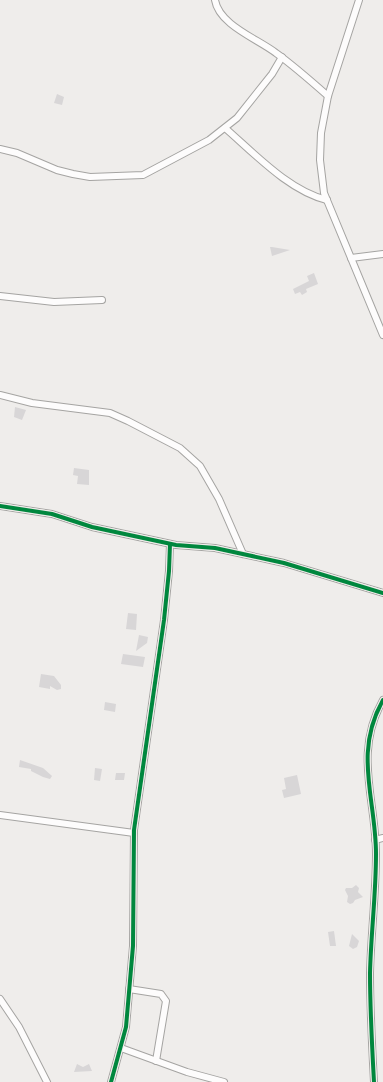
<svg xmlns="http://www.w3.org/2000/svg" width="383" height="1082" viewBox="0 0 383 1082" font-family="Roboto,sans-serif">
	<style>
		.building { fill: #d8d6d7 }
		.lines { fill: none; stroke-linecap: round; stroke-linejoin: round }
		.minor-casing { stroke: #a5a4a2; stroke-width: 8 }
		.minor { stroke: #fdfcfc; stroke-width: 6 }
		.cycleway-casing { stroke: #f0edea; stroke-width: 6 }
		.cycleway { stroke: #00873e; stroke-width: 4 }
	</style>
	<rect width="100%" height="100%" fill="#efedeb"/>
	<g class="building">
		<path d="M57,94L64,97L62,105L54,103Z"/>
		<path d="M270,247H272L290,250L272,256Z"/>
		<path d="M314,273L318,284L306,289L307,292L302,295L300,292L295,294L293,289L309,281L307,276Z"/>
		<path d="M15,407L26,410L22,420L14,417Z"/>
		<path d="M74,468L89,470V485L77,484L78,476L73,475Z"/>
		<path d="M128,613L137,614L136,630L126,629Z"/>
		<path d="M139,635L148,637L147,643L136,651Z"/>
		<path d="M123,654L145,657L143,667L121,664Z"/>
		<path d="M41,674L54,676L61,685V689L57,690L50,686V689L39,687Z"/>
		<path d="M105,702L116,704L115,712L104,710Z"/>
		<path d="M20,760L43,768L52,776L50,779L43,777L31,771V769L19,767Z"/>
		<path d="M95,768L102,769L100,781L94,780Z"/>
		<path d="M116,773H125L124,780H115Z"/>
		<path d="M297,775L301,794L284,798L282,790L286,789L284,778Z"/>
		<path d="M356,885L359,888L358,892L363,897L355,900L353,903L350,904L347,902L348,896L345,890L346,888H352Z"/>
		<path d="M334,931L336,946H330L328,932Z"/>
		<path d="M352,934L359,941L357,947L353,949L349,946Z"/>
		<path d="M77,1064L83,1067L89,1064L92,1071L74,1072Z"/>
	</g>
	<g class="lines">
		<g class="minor-casing">
			<g id="minor">
				<path d="M215,0C219,25 258,39 276,53C294,66 311,81 328,96"/>
				<path d="M359,0L328,96L321,133L320,160L324,193L383,335"/>
				<path d="M225,128C254,153 289,191 327,200"/>
				<path d="M0,149L17,153L57,170L73,174L90,177L143,175L209,140L237,118L272,74L282,57"/>
				<path d="M351,258L383,254"/>
				<path d="M0,296L54,302L102,300"/>
				<path d="M0,395L32,403L110,413L128,421L180,448L200,466L219,499L243,554"/>
				<path d="M0,506L52,514L92,527L176,545L215,548L284,563L383,593"/>
				<path d="M0,815L134,833"/>
				<path d="M375,840L383,838"/>
				<path d="M129,989L161,994L166,1001L156,1061"/>
				<path d="M0,999L19,1027L47,1082"/>
				<path d="M121,1048L187,1072L224,1082"/>
				<path d="M111,1082L126,1027L133,946L134,830L164,620L169,571L170,544"/>
				<path d="M374,1082C372,1046 370,1009 370,973C371,933 376,894 376,854C376,799 353,753 383,700"/>
			</g>
		</g>
		<use href="#minor" class="minor"/>
		<g class="cycleway-casing">
			<g id="cycleway">
				<path d="M0,506L52,514L92,527L176,545L215,548L284,563L383,593"/>
				<path d="M111,1082L126,1027L133,946L134,830L164,620L169,571L170,544"/>
				<path d="M374,1082C372,1046 370,1009 370,973C371,933 376,894 376,854C376,799 353,753 383,700"/>
			</g>
		</g>
		<use href="#cycleway" class="cycleway"/>
	</g>
</svg>
